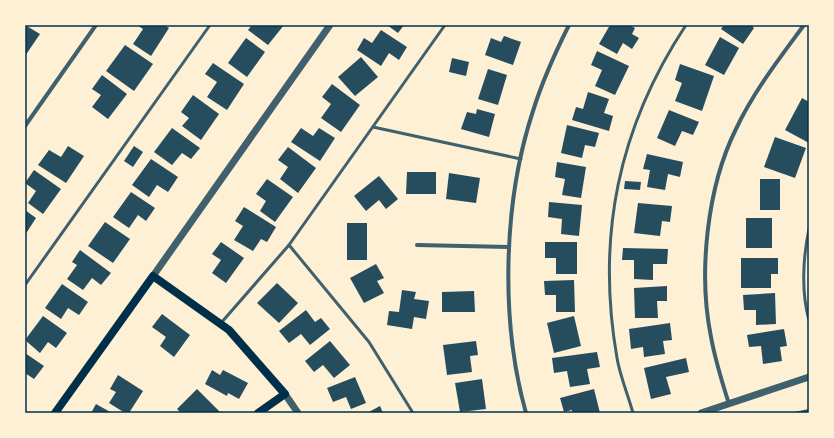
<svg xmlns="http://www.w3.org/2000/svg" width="834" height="438" viewBox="0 0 834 438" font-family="'Archivo Narrow',sans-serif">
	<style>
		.building { fill: #264d5e }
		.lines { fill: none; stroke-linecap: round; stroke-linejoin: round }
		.service { stroke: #3f606c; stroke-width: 3 }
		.minor { stroke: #3f606c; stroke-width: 4 }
		.tertiary { stroke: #3f606c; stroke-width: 7 }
		.secondary { stroke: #003049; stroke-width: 8 }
		.neatline { fill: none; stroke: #003049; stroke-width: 1.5 }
	</style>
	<rect width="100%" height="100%" fill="#fdf0d5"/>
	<g class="building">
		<path d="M25,25L40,34L25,56Z"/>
		<path d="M137,25H164L169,28L151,56L133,44L143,29Z"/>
		<path d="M252,25H284L268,45L248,30Z"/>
		<path d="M387,25H404L398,33Z"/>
		<path d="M610,25H629L635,28L632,34L639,38L632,49L623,43L617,54L599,44Z"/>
		<path d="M724,25H751L754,28L743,44L721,29Z"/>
		<path d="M381,30L407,47L399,60L389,53L381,66L357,50L364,38L372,43Z"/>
		<path d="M504,36L521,42L513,65L485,55L491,38L501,42Z"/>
		<path d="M720,37L739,48L724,75L705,65Z"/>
		<path d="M246,38L265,52L247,77L228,63Z"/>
		<path d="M125,45L153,64L134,91L106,71Z"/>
		<path d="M597,51L629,66L615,95L595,86L602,70L591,65Z"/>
		<path d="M361,57L378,77L355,96L338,77Z"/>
		<path d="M452,58L469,62L466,76L449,72Z"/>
		<path d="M213,63L244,84L227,110L207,97L217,82L205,74Z"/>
		<path d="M680,64L714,76L702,111L675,101L682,83L675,80Z"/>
		<path d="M488,69L507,75L498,105L478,99Z"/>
		<path d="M102,75L127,94L108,119L92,107L101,95L92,89Z"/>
		<path d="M332,84L360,105L341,132L321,118L331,104L322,97Z"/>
		<path d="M588,92L609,99L604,113L613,116L609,131L572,120L576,107L583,109Z"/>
		<path d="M193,95L219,114L201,140L182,126L189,118L181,112Z"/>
		<path d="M802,98L809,102V143L785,130Z"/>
		<path d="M477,109L495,114L489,137L461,129L467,112L476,114Z"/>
		<path d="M669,110L699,122L693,135L682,131L675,146L657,138Z"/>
		<path d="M567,125L599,133L595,147L585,145L582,158L561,153Z"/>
		<path d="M172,128L200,148L191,159L182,153L172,165L154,152Z"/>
		<path d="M301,128L313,136L319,128L335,138L320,161L291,142Z"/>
		<path d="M775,137L806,148L795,178L764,167Z"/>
		<path d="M68,146L84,156L66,183L38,165L49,150L61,157Z"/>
		<path d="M134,146L143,152L133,167L124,161Z"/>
		<path d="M288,147L316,168L298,193L280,179L288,167L278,160Z"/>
		<path d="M647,154L683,162L680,177L668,174L665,190L647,187L650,170L643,169Z"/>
		<path d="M151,159L178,177L168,192L157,185L149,197L132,185Z"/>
		<path d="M557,162L586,167L581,198L562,195L565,179L555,177Z"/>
		<path d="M34,170L61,189L43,214L28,203L36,191L25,183Z"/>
		<path d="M407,172H436V194H406Z"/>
		<path d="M449,173L480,178L476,203L446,199Z"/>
		<path d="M379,176L398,199L386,209L379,200L366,211L354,196Z"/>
		<path d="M267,179L293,197L275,222L260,211L266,201L256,194Z"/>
		<rect x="760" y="179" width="20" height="31"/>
		<path d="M625,181L641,182L640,190L624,189Z"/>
		<path d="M131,192L155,208L146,221L138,215L129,228L113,217Z"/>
		<path d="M549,202L582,205L579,236L561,234L562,219L548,217Z"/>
		<path d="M638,203L672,206L670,222L662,221L660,236L634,233Z"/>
		<path d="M244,207L276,227L267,242L261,239L253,251L234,240L243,226L235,221Z"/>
		<path d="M25,210L36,218L25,235Z"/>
		<rect x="746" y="218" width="26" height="30"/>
		<path d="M105,222L130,239L113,263L88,246Z"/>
		<rect x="347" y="223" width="20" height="37"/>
		<path d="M221,242L244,258L226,283L212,273L221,260L212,254Z"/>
		<path d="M545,242H577V274H556V258H545Z"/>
		<path d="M623,248L668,249L667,264H653V280L634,279V260H622Z"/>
		<path d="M80,250L111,273L101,285L92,278L83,290L67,279L77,265L72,262Z"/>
		<path d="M741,258H778V274H771V288H741Z"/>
		<path d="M376,264L384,278L377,281L384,293L364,303L350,278Z"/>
		<path d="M574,280L575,312H556V295H545L544,281Z"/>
		<path d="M277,283L298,303L279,323L257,303Z"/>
		<path d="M62,284L88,302L79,315L68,308L61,319L45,308Z"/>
		<path d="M667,286V301H657L658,318H635L634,288Z"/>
		<path d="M402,290L416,292L414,299L429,301L426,319L414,317L412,329L387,325L389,311L399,312Z"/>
		<path d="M474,291L475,312H442V292Z"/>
		<path d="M775,293L776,324L756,325V310H744L743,295Z"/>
		<path d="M306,310L315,322L321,318L330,329L310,345L301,334L289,343L279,331Z"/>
		<path d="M162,314L190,335L174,357L160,346L166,337L152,327Z"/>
		<path d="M43,316L67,333L56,348L48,342L40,353L25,340Z"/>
		<path d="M574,316L581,346L554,353L547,323Z"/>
		<path d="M670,323L672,340L663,341L665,354L644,357L643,347L631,349L629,329Z"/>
		<path d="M784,329L787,346L780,347L782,361L763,364L761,346L749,347L747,335Z"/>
		<path d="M330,341L350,365L334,378L323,365L314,372L305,361Z"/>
		<path d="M476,341L478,355L470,356L472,372L447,375L443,345Z"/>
		<path d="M597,352L600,367L587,369L590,384L570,387L567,371L554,373L552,358Z"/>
		<path d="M25,353L44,366L34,379L25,373Z"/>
		<path d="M686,358L689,372L666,377L671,394L651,399L644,368Z"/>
		<path d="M212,370L220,375L223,370L248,383L239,399L228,393L227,396L205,384Z"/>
		<path d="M118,375L143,391L129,413H125L109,403L116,392L110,389Z"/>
		<path d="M355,377L366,403L351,409L346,397L333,402L327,388Z"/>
		<path d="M482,379L486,409L460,412L455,383Z"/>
		<path d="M197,389L221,413H181L177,409Z"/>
		<path d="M594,389L600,413H572V410L564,412L560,398Z"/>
		<path d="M96,404L112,413H91Z"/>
		<path d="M380,406L383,413H367Z"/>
		<path d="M809,409V413H794V412Z"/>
	</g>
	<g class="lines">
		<g class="service">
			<path d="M373,127L521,159"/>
			<path d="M809,229C803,257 801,292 809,320"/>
			<path d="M289,245L369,342L413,413"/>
			<path d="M25,285L210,25"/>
			<path d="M221,323L289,245L445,25"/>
			<path d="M633,413C628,395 620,376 617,358C596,237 618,128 686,25"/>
		</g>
		<g class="minor">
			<path d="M25,126L96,25"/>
			<path d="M417,245L509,247"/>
			<path d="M729,404C722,382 715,359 711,337C698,273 707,187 736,129C754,91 779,59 804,25"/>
			<path d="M526,413C500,321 503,202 533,111C542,82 555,53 569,25"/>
		</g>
		<g class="tertiary">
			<path d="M153,276L330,25"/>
			<path d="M285,394L298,413"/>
			<path d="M701,413L809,377"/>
		</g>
		<path class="secondary" d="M55,413L153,276L229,330L285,394L258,413"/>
	</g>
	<rect width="834" height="438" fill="none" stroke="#fdf0d5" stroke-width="52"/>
	<rect x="26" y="26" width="782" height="386" class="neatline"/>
</svg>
